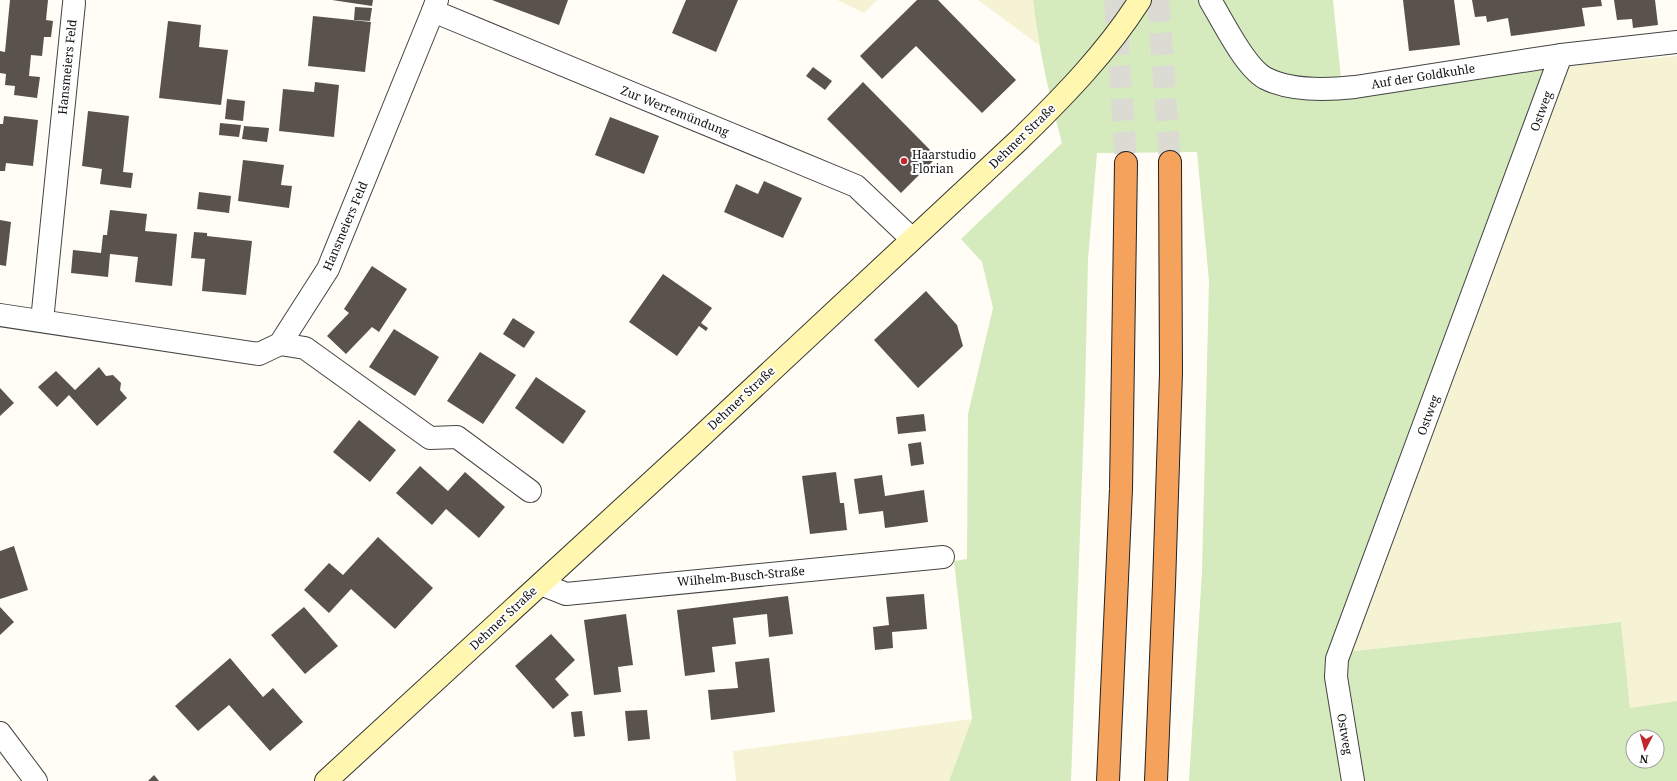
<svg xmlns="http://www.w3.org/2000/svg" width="1677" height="781" viewBox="0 0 1677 781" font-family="'Noto Serif',serif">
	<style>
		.farmland { fill: #f6f3d4 }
		.green { fill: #d5ebbd; fill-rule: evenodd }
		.building { fill: #5a524d }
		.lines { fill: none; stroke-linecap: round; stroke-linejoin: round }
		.highway-tunnel { stroke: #dbdad3; stroke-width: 22; stroke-dasharray: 22 11; stroke-linecap: butt }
		.street-casing { stroke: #444; stroke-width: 24 }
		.secondary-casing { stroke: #333; stroke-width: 24 }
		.highway-casing { stroke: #222; stroke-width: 24 }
		.street { stroke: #fff; stroke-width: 22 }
		.secondary { stroke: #fff6b0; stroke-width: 22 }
		.highway { stroke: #f5a25d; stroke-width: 22 }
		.poi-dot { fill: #c4262e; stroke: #fff; stroke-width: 1.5 }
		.labels { text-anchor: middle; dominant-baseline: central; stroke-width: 4; stroke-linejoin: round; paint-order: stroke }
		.street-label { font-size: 12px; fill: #111; stroke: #fff }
		.poi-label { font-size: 12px; fill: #111; stroke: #fff; text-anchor: start }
	</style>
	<rect width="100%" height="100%" fill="#fffdf5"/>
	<g class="farmland">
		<path d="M837,0H877L864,13Z"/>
		<path d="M978,0H1033L1039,45Z"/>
		<path d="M1677,56V701L1630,709L1621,622L1345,652L1567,66Z"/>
		<path d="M972,719L949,781H736L733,751Z"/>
	</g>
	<path class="green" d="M1033,0H1333L1343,98L1567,66L1345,652L1621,622L1630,708L1677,701V781H1189L1202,572L1209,281L1197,152L1097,153L1088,259L1085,395L1071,781H949L972,719L954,561L967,559L968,414L993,308L982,262L961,239L1062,143C1049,94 1039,51 1033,0ZM1633,737H1657V761H1633Z"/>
	<g class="building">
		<path d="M10,0H48L46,20L53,21L51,37H44L42,56L31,55L29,76L40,77L37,98L14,95L15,86L5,85L6,74L0,73V51L5,52Z"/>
		<path d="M332,0H373L372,6Z"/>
		<path d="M492,0H568L559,25Z"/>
		<path d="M686,0H738L716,52L672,33Z"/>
		<path d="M917,0H938L1016,80L982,113L916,46L882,79L860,56Z"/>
		<path d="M1403,0H1454L1460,45L1409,51Z"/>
		<path d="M1472,0H1601L1602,6L1582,8L1585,26L1511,36L1508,18L1487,22L1486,16L1475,17Z"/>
		<path d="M1614,0H1655L1658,25L1633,28L1632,19L1617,20Z"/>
		<path d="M355,7L372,8L370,21L354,20Z"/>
		<path d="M313,16L371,22L365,72L308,66Z"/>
		<path d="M168,21L201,25L199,47L228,50L221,105L159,98Z"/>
		<path d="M813,67L832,81L825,90L806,76Z"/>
		<path d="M315,82L339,85L334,137L279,131L283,89L314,92Z"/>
		<path d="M863,82L937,157L901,193L827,119Z"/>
		<path d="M227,99L245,101L243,121L225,119Z"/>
		<path d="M88,111L129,116L123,172L133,173L131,188L100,184L102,169L82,166Z"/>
		<path d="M4,116L38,120L33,166L6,163L5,171H0V124H3Z"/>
		<path d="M610,117L659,136L644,174L595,155Z"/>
		<path d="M220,123L241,125L239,137L219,135Z"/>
		<path d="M244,126L269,128L267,142L242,139Z"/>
		<path d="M243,160L284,165L281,185L292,186L289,208L238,201Z"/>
		<path d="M764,181L802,198L783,238L724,212L736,184L758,194Z"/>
		<path d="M199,192L231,196L229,213L197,209Z"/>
		<path d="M110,210L147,214L145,231L177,234L172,286L135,282L138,257L110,254L108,277L71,273L73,250L101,253L103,235H107Z"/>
		<path d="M0,220L11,222L6,266L0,265Z"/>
		<path d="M194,232L207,233V236L252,241L246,295L202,291L205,259L191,258Z"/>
		<path d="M372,266L407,289L379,332L372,327L346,354L327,336L349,313L344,309Z"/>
		<path d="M663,274L712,308L701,323L708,328L706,331L699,326L677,356L629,322Z"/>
		<path d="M926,291L957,325L963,346L918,388L874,340Z"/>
		<path d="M513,318L535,332L524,348L503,334Z"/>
		<path d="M394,329L439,357L415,396L369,367Z"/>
		<path d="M480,352L516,375L483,424L447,401Z"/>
		<path d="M99,367L106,376L113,375L121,383L120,390L127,398L97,426L69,395L57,407L38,387L56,371L75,390Z"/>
		<path d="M536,377L586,411L563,444L515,408Z"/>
		<path d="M0,388L14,403L0,416Z"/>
		<path d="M924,414L926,431L898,434L896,417Z"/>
		<path d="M359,420L396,450L370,482L333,452Z"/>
		<path d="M921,442L924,464L911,466L908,444Z"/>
		<path d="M420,466L448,491L465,472L505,507L479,538L446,509L432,525L396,493Z"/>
		<path d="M836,472L840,503H844L847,530L810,534L802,476Z"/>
		<path d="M882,475L885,496L924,490L928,522L885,528L883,511L859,514L854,479Z"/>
		<path d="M378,537L433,588L395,629L351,589L329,613L304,590L329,563L343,575Z"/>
		<path d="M14,546L28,590L0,599V551Z"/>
		<path d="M924,594L927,629L892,632L893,648L875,650L873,627L889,625L886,597Z"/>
		<path d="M788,596L793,634L769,637L767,614L733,618L736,644L712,647L715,672L685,676L677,610Z"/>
		<path d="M0,607L14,622L0,635Z"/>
		<path d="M304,607L338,646L305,674L271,635Z"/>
		<path d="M626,614L633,665L618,667L621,692L594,695L584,620Z"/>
		<path d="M551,634L575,660L555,679L569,695L553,709L515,666Z"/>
		<path d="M230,658L263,697L273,688L303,722L270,751L229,705L198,731L175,706Z"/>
		<path d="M769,658L775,712L711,720L708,690L738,688L735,662Z"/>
		<path d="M647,710L650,739L628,741L625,711Z"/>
		<path d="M582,711L585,736L574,737L571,712Z"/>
		<path d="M154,775L159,781H148Z"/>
	</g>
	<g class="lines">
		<g class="highway-tunnel">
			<path d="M1115,0L1126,163"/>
			<path d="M1158,0L1170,162"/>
		</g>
		<g class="street-casing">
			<g id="street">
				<path d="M437,0L433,11L856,186L912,239"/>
				<path d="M1210,0C1222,20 1245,67 1265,78C1290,91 1328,90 1355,87L1561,55L1677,42"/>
				<path d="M0,315L259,354L280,344L328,269L433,11"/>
				<path d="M42,321L74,3"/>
				<path d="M280,344L305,348L430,438L457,437L530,491"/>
				<path d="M541,584L566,594L943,557"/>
				<path d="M0,733L36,781"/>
				<path d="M1353,781L1336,677L1337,659L1561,55"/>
			</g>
		</g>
		<g class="secondary-casing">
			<path id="secondary" d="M326,781L694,443L1020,139C1064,96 1107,52 1140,0"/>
		</g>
		<g class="highway-casing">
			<g id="highway">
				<path d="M1108,781L1121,489L1126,163"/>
				<path d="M1156,781L1164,585L1171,373L1170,162"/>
			</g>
		</g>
		<use href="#street" class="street"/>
		<use href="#secondary" class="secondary"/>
		<use href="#highway" class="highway"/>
	</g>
	<circle class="poi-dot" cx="904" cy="161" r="4"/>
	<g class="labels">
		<g class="street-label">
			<text transform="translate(67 67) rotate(-84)">Hansmeiers Feld</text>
			<text transform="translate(1423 76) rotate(-9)">Auf der Goldkuhle</text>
			<text transform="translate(675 111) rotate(22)">Zur Werremündung</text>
			<text transform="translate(1541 111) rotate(-70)">Ostweg</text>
			<text transform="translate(1022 136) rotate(-44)">Dehmer Straße</text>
			<text transform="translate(345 226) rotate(-67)">Hansmeiers Feld</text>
			<text transform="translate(741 398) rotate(-43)">Dehmer Straße</text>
			<text transform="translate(1428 415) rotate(-70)">Ostweg</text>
			<text transform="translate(741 576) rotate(-5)">Wilhelm-Busch-Straße</text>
			<text transform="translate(503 618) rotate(-43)">Dehmer Straße</text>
			<text transform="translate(1345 734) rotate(80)">Ostweg</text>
		</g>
		<g class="poi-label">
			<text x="912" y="154">Haarstudio<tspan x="912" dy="14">Florian</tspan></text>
		</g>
	</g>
	<g transform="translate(1645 749) rotate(186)"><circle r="19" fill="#ffffff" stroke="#a0a0a0"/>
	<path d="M0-3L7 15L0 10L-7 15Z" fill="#c4262e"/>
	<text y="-6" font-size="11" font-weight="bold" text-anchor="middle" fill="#111111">N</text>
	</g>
</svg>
